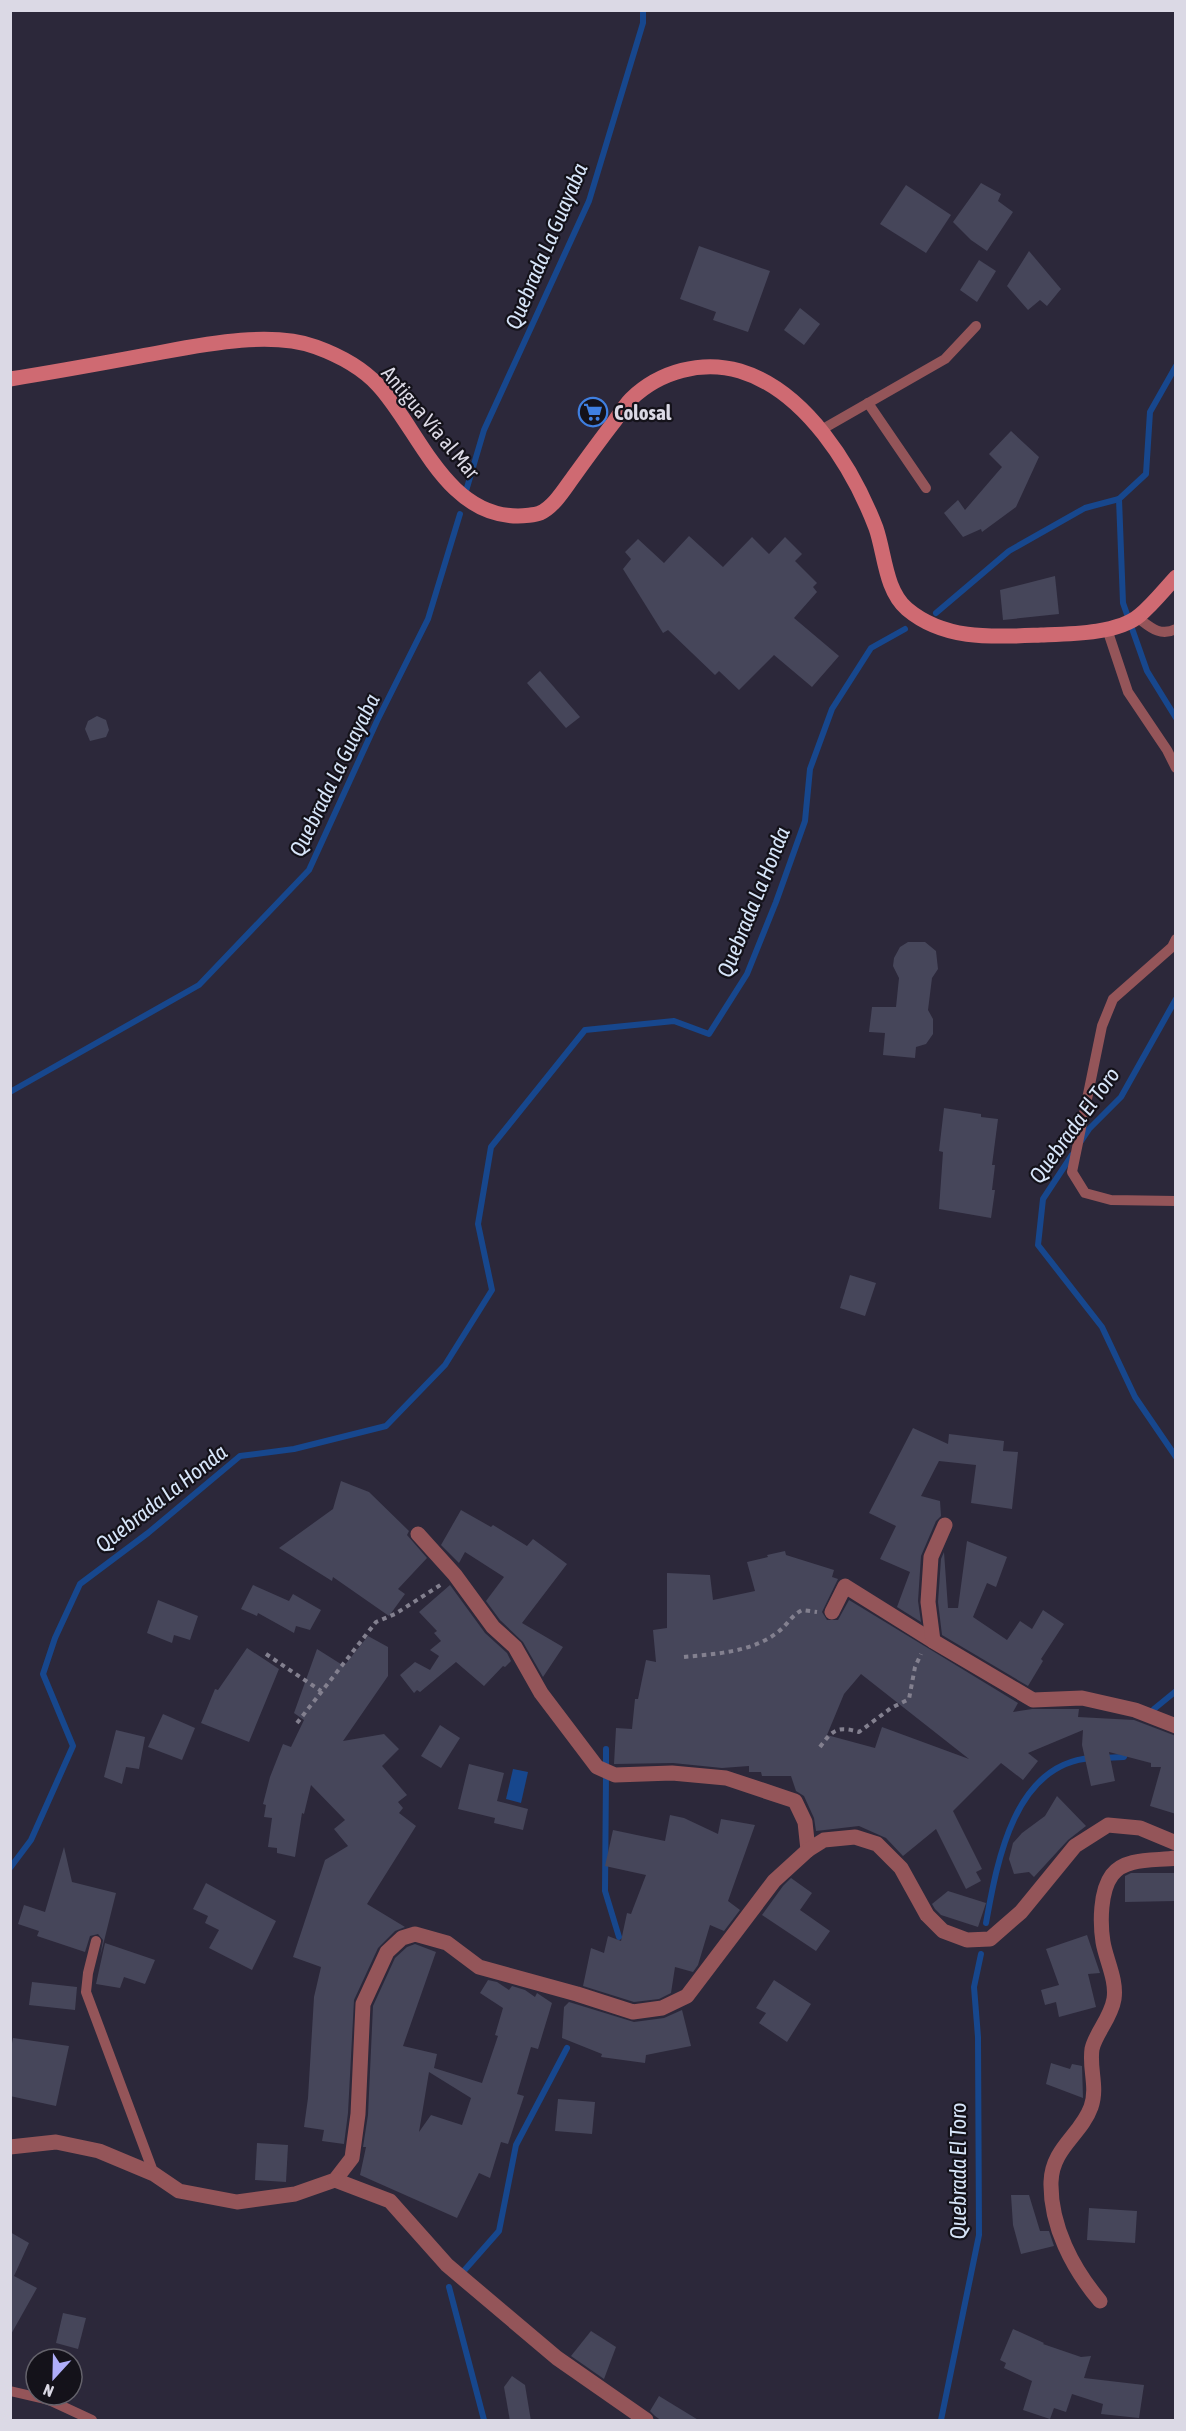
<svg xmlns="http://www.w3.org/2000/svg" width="1186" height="2431" viewBox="0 0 1186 2431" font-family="'Asap Condensed',sans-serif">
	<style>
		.water { fill: #17478d }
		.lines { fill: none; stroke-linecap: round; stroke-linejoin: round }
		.stream { stroke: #17478d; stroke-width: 6 }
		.building { fill: #46465a; fill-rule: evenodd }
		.path { stroke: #83808f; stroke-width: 4; stroke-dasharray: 4.5 4.5; stroke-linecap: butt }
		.service { stroke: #945559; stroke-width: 10 }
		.pedestrian { stroke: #945559; stroke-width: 15 }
		.tertiary { stroke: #945559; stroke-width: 15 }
		.secondary { stroke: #cf6a72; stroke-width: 15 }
		.labels { text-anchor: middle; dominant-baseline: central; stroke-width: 4.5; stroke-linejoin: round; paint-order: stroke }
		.poi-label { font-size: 21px; font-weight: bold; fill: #dbd9e5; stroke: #14121a; text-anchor: start }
		.street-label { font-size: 21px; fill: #dbd9e5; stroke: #14121a }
		.water-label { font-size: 22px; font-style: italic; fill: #d7e5f9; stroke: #14121a }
	</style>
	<rect width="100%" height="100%" fill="#2c283a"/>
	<path class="water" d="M513,1769L528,1772L521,1803L506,1799Z"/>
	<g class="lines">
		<g class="stream">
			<path d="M466,491L484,430L589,201L643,23V10"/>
			<path d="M1119,499L1123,603L1147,671L1176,718"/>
			<path d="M936,613L1009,551L1085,508L1119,499L1146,474L1150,412L1176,366"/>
			<path d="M10,1092L199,985L309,870L377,721L428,619L460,514"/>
			<path d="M1081,1141L1089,1129L1121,1097L1176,999"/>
			<path d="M1072,1155L1043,1199L1038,1245L1102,1327L1135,1397L1176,1457"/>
			<path d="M1154,1709L1176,1691"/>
			<path d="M1102,1758L1124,1757L1126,1750"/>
			<path d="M606,1769V1749"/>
			<path d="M606,1776L605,1891L619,1937"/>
			<path d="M10,1868L31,1840L73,1746L43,1674L55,1638L80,1584L148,1533L240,1456L294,1449L386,1426L445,1365L492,1290L478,1224L491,1147L585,1030L674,1021L709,1034L747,974L776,902L805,821L810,769L832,709L871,648L905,629"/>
			<path d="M986,1923C997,1862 1014,1763 1092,1758"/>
			<path d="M462,2273L499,2231L516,2145L567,2048"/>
			<path d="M449,2287L484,2420"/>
			<path d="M941,2420L979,2235L978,2037L974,1987L981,1954"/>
		</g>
	</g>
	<g class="building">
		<path d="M981,183L1001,194L998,201L1013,212L987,251L971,240L953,222Z"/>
		<path d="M906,185L951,215L926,253L880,224Z"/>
		<path d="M699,246L770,271L748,332L713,320L716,312L680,299Z"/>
		<path d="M1029,251L1061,289L1047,306L1040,300L1028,310L1007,286Z"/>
		<path d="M979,260L996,271L977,302L960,290Z"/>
		<path d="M800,308L820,324L804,345L784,330Z"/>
		<path d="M1011,431L1039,457L1016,507L982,532L981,529L963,537L944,513L958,500L965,510L1002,467L989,454Z"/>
		<path d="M689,536L723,567L752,537L769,554L785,537L802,554L795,561L817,583L813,587L817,592L794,618L839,656L812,687L774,655L739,690L719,671L715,675L668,630L663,633L623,569L631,559L625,552L638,539L664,563Z"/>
		<path d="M1055,576L1059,614L1003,620L1000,590Z"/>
		<path d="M540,671L580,717L566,728L527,683Z"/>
		<path d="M97,716L106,720L109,730L106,737L90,741L85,729L88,721Z"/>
		<path d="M908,942H925L936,951L938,969L932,978L928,1010L933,1019V1034L926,1044L916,1047L915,1058L883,1055L885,1033L869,1032L872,1007H896L899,978L893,966L894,958L900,947Z"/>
		<path d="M944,1108L981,1114V1117L998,1119L992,1165H995L992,1190H995L991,1218L939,1209L943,1152L939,1151Z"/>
		<path d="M850,1275L876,1283L865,1316L840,1308Z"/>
		<path d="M913,1428L948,1444L949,1434L1004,1441L1003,1451L1018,1452L1012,1509L971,1503L976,1465L939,1461L921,1496L940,1501L941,1516L936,1521L921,1556L918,1601L921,1622L897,1607L910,1572L880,1559L896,1526L869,1513Z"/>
		<path d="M341,1481L369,1492L409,1531L407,1535L427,1558L398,1589L405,1594L389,1616L333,1577L332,1581L279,1548L333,1509Z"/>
		<path d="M461,1510L491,1527L493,1525L527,1546L533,1539L567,1564L522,1623L563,1647L543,1677L523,1642L500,1620L486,1601L504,1577L465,1552L459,1563L441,1545Z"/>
		<path d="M967,1541L1007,1557L996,1587L987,1583L973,1617L1007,1640L1020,1621L1032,1629L1043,1610L1064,1624L1041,1659L1043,1661L1028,1686L942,1635L938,1602L941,1559L944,1552L948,1608H958Z"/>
		<path d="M785,1551L786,1555L834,1570L832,1577L838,1579L822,1612L827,1620H838L849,1600L1018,1703L1013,1712L1032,1709H1079L1078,1717L1134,1720L1176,1736V1814L1150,1806L1161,1767H1151V1763L1109,1752L1115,1781L1091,1786L1082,1745L1083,1730L1028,1753L1038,1761L1023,1780L1001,1763L953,1811L982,1869L976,1872L981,1881L966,1889L936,1829L903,1856L886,1838L859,1826L816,1831L814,1818L804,1796L796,1791L791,1776H762L761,1772H749V1766L722,1768L673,1763L614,1764L616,1728L632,1729L635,1699H638L646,1660L656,1662L653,1630L667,1628V1573L710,1575L713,1600L755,1591L747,1562L768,1557L767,1555ZM861,1674L969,1759L882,1727L875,1748L827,1735L844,1694Z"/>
		<path d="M253,1585L289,1601L293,1594L321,1610L310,1630L296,1626L294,1633L258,1613L257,1616L241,1609Z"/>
		<path d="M450,1585L485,1633L507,1653L511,1661L505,1667L503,1666L484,1686L456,1662L420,1692L417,1690L414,1693L400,1675L415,1662L430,1670L439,1656L430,1650L441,1641L434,1633L437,1631L419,1612Z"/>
		<path d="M158,1600L198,1616L190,1640L174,1635L172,1643L147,1633Z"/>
		<path d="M368,1636L388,1647V1676L343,1741L384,1734L399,1749L382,1766L407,1795L398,1802L403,1808L399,1813L416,1826L367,1904L405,1927L395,1931L378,1948L354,2000L348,2113L344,2144L322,2141L324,2130L304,2127L308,2098L314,1997L321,1967L293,1957L325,1860L348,1846L334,1829L345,1820L311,1785L304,1814L302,1813L295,1857L277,1853V1848L268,1847L272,1818L264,1817L266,1805L263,1804L270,1777L283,1744L291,1747L304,1720L294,1713L317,1649L344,1666Z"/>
		<path d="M247,1648L279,1669L249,1742L201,1723L215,1689L218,1690Z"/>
		<path d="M163,1714L195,1728L182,1760L148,1747Z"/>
		<path d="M440,1725L460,1738L441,1768L421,1756Z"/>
		<path d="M116,1730L145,1737L139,1769L126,1767L122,1784L104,1777Z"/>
		<path d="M469,1764L504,1773L497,1801L528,1809L523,1830L494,1823L495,1818L458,1809Z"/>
		<path d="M1057,1796L1086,1826L1068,1840L1034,1877L1029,1872L1014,1874L1009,1859L1013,1843L1022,1833L1045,1816Z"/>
		<path d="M670,1815L684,1818L718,1834L721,1819L755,1825L728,1901L740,1910L724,1931L710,1925L698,1965L693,1972L675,1967L671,1993L659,1999L634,2002L583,1986L591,1948L604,1953L608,1936L621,1941L627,1913L631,1914L646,1875L605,1866L613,1830L665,1841Z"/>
		<path d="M64,1847L72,1882L116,1893L100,1957L103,1940L98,1934L90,1936L85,1952L37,1936L39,1931L18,1924L24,1905L45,1912Z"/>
		<path d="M1131,1873H1176V1901L1125,1902V1876Z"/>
		<path d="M791,1878L812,1893L800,1910L830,1931L816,1951L762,1915L783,1886Z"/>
		<path d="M206,1883L276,1921L252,1970L209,1948L219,1930L205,1923L208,1916L193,1909Z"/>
		<path d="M948,1891L986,1903L978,1927L941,1915L935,1909L932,1904Z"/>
		<path d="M1087,1935L1100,1973L1088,1974L1096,2007L1059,2017L1056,2002L1045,2005L1041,1990L1059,1985L1046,1949Z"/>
		<path d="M105,1943L155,1960L145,1984L124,1977L120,1988L96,1984Z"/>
		<path d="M415,1944L436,1952L403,2046L437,2054L434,2068L482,2083L498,2036L495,2035L503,2008L480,1993L488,1980L497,1982L509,1990L512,1986L525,1990L535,1997L537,1993L552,2003L538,2049L531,2047L517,2094L524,2096L508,2144L501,2142L490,2178L479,2173L457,2218L360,2175L366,2147H363L368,2115L373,2006L395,1958L407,1947ZM429,2072L471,2098L462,2125L431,2115L419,2132Z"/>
		<path d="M774,1980L811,2004L787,2042L759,2023L766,2013L756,2008Z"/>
		<path d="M32,1982L77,1987L75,2010L29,2005Z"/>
		<path d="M569,2002L634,2022L664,2018L682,2010L691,2046L646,2055L645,2063L601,2057L602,2054L562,2038L564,2007Z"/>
		<path d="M13,2038L69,2046L56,2106L10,2096V2054Z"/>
		<path d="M1051,2063L1070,2069L1072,2064L1082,2066L1083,2098L1046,2084Z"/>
		<path d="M558,2099L595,2102L592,2134L555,2131Z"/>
		<path d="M257,2143L288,2145L286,2182L255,2180Z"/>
		<path d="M1011,2195H1029L1040,2231H1049L1054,2246L1021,2254L1013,2225Z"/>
		<path d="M1089,2208L1137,2211L1135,2243L1087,2240Z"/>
		<path d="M10,2232L29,2243L14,2276L37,2288L10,2336Z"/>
		<path d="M63,2313L86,2318L78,2349L56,2343Z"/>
		<path d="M1013,2329L1044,2343L1043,2344L1081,2357L1091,2356L1084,2378L1144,2385L1139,2418L1101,2414L1103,2404L1072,2394L1066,2412L1054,2408L1050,2419L1023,2410L1032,2381L1004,2368L1006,2363L1000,2360Z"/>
		<path d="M591,2331L616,2347L604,2379L571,2356Z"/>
		<path d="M512,2376L525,2385L531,2421H510L504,2387Z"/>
		<path d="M659,2396L700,2421H662L655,2416L650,2411Z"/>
	</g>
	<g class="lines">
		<g class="path">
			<path d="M266,1654L321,1691"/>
			<path d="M684,1657C715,1654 753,1652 778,1632C787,1625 792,1615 802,1610L817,1612"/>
			<path d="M297,1723L376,1622L395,1614L442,1584"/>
			<path d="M820,1747C833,1729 838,1726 859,1732L891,1708L909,1699L915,1667L921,1654"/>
		</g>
		<g class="service">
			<path d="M868,403L926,488"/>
			<path d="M821,430L945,359L976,326"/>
			<path d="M1138,618C1150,627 1160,637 1176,629"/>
			<path d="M1107,629L1128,692L1167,750L1176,768"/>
			<path d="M1176,939L1172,947L1113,999L1102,1026L1072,1172L1085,1193L1111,1200L1176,1201"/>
			<path d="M96,1941L88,1973L86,1992L154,2174"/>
			<path d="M10,2391L49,2400L92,2420"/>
		</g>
		<path class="pedestrian" d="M832,1612L845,1586L933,1641"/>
		<g class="tertiary">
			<path d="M945,1525L931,1557L928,1602L933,1641L1033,1700L1082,1698L1135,1710L1176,1726"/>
			<path d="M418,1534L455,1575L493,1627L515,1647L541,1693L597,1767L615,1775L672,1773L726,1778L795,1801L805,1822L808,1850"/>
			<path d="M10,2147L56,2142L99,2151L154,2174L179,2191L237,2202L295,2194L335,2180L352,2158L358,2114L363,2004L387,1952L402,1938L415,1934L447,1943L479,1967L577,1994L633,2012L662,2008L687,1996L774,1881L808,1850L824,1840L855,1837L877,1844L901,1868L927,1915L943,1931L967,1940L990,1939L1021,1912L1075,1846L1108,1825L1140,1828L1176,1843"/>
			<path d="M335,2180L390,2201L447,2265L557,2358L646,2420"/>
			<path d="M1100,2301C1073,2269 1050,2226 1051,2182C1052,2148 1081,2135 1091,2107C1098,2087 1089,2069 1092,2049C1095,2034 1111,2018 1114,1999C1117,1980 1106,1960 1103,1942C1100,1923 1100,1891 1112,1875C1125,1857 1156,1861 1176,1858"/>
		</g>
		<path class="secondary" d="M10,379C54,372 98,364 141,356C192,347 267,329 316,347C338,355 362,368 378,385C419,429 445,516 518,516C523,516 535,515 540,513C554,507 565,488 574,476C587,458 600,440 614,422C619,415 625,405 631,399C660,371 702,360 740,371C806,391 853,468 876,528C885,554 885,590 907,609C945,641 994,637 1041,635C1069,634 1118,634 1140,615C1153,604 1164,590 1176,577"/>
	</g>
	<defs>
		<g id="supermarket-ring" transform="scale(1.5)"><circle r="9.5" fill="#14121a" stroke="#3f7fe0" stroke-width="1.5"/><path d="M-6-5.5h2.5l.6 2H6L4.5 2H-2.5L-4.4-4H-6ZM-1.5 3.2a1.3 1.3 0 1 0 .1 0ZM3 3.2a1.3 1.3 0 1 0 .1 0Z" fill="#3f7fe0"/></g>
	</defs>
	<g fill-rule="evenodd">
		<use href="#supermarket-ring" x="593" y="412"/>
	</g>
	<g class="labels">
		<g class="poi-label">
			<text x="614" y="412">Colosal</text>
		</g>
		<g class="street-label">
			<text transform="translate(431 422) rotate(50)">Antigua Vía al Mar</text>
		</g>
		<g class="water-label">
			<text transform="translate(546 246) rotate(-67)">Quebrada La Guayaba</text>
			<text transform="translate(334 775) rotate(-64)">Quebrada La Guayaba</text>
			<text transform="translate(753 902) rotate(-68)">Quebrada La Honda</text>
			<text transform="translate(1074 1125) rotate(-54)">Quebrada El Toro</text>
			<text transform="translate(161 1498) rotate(-38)">Quebrada La Honda</text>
			<text transform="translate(958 2171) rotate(-90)">Quebrada El Toro</text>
		</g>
	</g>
	<rect width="1186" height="2431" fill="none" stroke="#dbd9e5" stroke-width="24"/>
	<g transform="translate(54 2377) rotate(202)"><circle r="28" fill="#14121a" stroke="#64626b" stroke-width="1.5"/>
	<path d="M0-4.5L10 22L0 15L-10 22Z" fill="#afaefa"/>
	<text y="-9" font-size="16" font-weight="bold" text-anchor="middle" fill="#dbd9e5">N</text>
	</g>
</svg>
